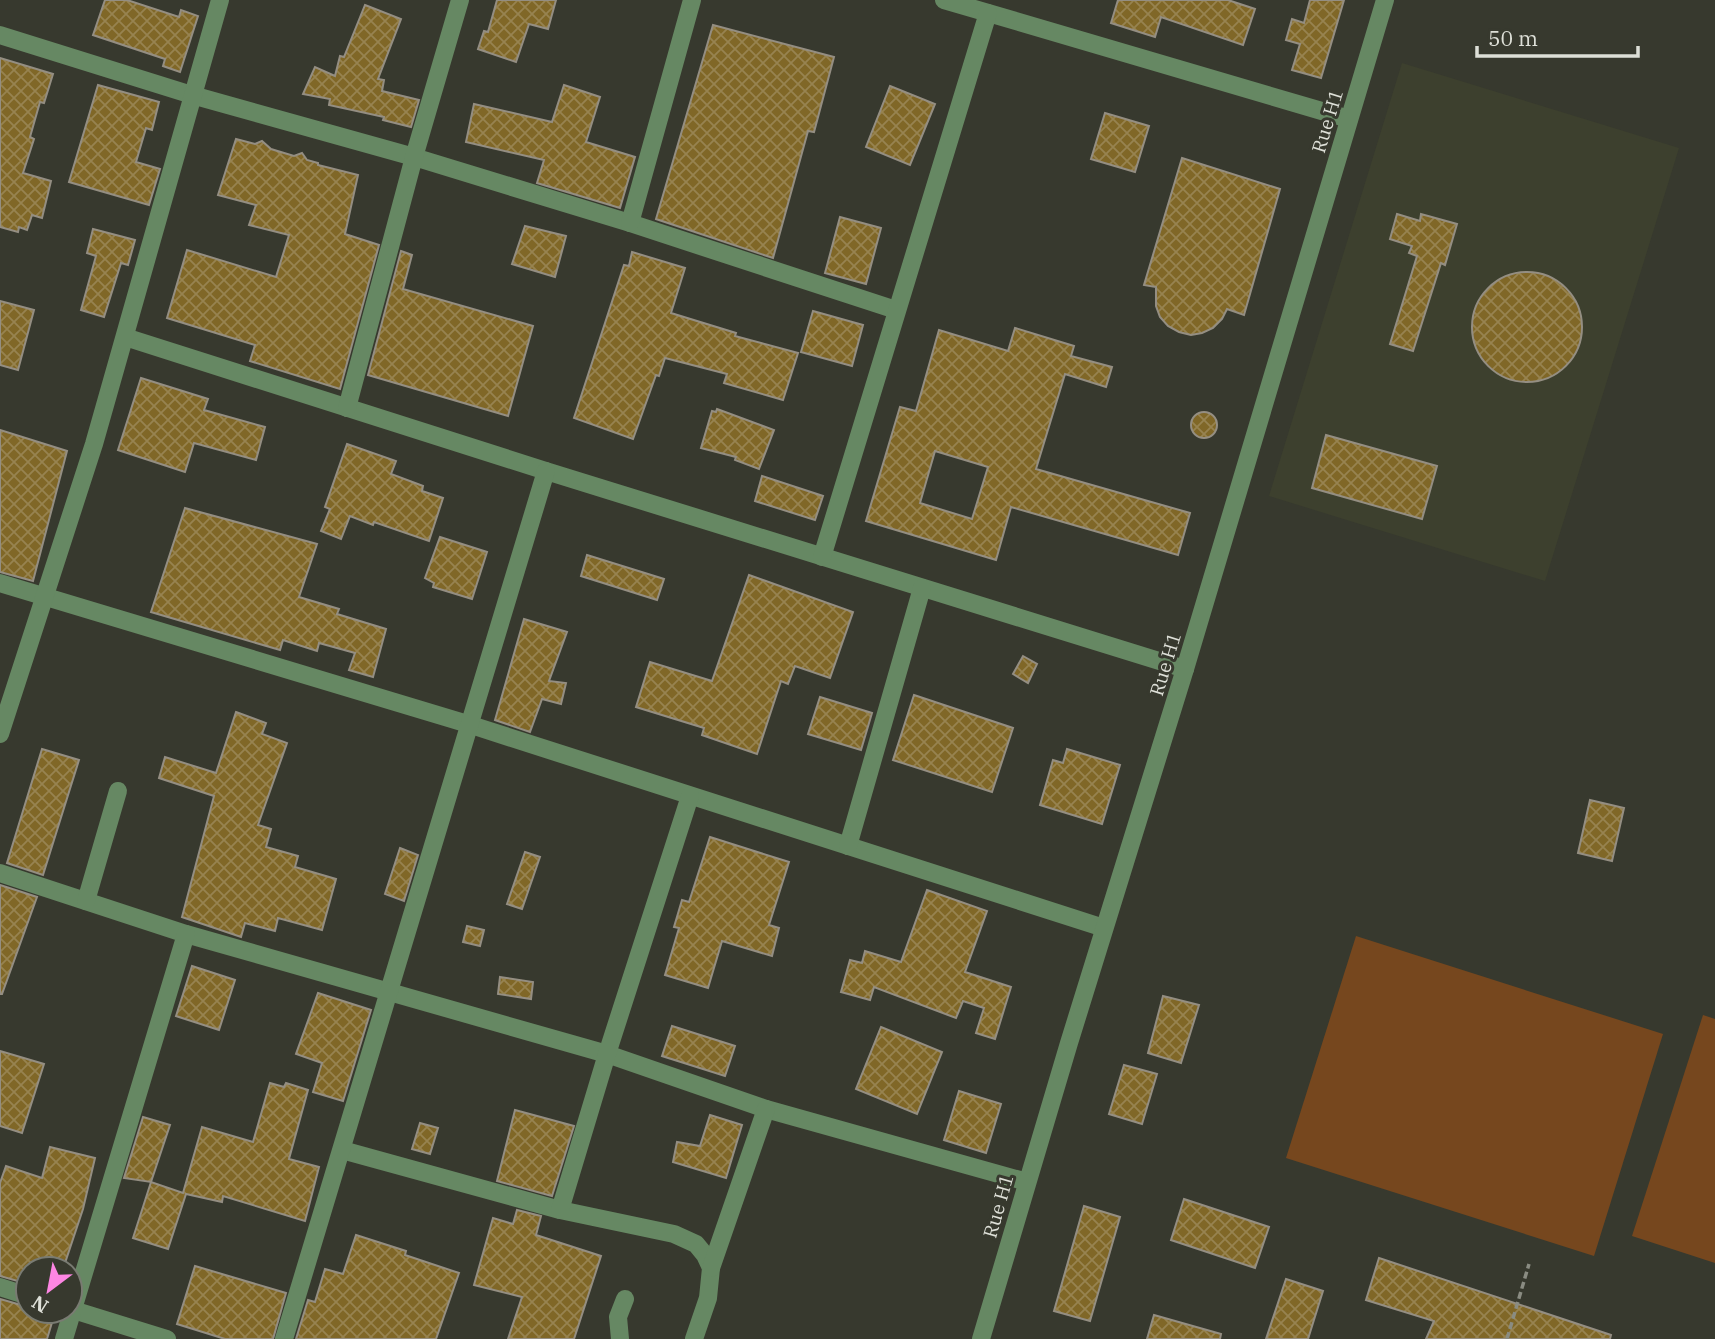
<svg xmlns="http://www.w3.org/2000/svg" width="1715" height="1339" viewBox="0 0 1715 1339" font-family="'IBM Plex Serif',serif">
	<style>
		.built { fill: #3d402e }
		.pitch { fill: #76471e }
		.building { fill: url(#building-cross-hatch); stroke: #948e82; stroke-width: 2; fill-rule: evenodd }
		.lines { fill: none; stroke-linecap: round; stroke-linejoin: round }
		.path { stroke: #8a8c82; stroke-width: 3.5; stroke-dasharray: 7 3.5; stroke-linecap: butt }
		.minor { stroke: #668863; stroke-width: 18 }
		.labels { text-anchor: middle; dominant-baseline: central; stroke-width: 6; stroke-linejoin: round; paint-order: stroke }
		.street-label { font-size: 19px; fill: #dddfd7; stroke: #37392e }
	</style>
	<defs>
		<pattern id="building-cross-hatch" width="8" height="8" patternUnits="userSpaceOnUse" patternTransform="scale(1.75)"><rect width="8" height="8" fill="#806727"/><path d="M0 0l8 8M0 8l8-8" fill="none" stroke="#978350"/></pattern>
	</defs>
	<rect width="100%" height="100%" fill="#37392e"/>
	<path class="built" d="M1402,63L1679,148L1545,581L1269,496Z"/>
	<g class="pitch">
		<path d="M1356,936L1663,1034L1594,1256L1286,1158Z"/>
		<path d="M1703,1015L1715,1019V1263L1632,1236Z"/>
	</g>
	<g class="building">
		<path d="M105,0H127L179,17L181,10L198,16L180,72L163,66L165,59L93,35Z"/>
		<path d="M497,0H556L548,29L529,24L516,62L478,49L484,31L488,32Z"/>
		<path d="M1118,0H1228L1255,9L1243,45L1161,17L1155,37L1111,23Z"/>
		<path d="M1310,0H1344L1321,78L1292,70L1300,44L1286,40L1292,19L1304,23Z"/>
		<path d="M365,5L401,19L378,79L384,80L382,91L419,100L411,127L383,120L384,117L329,105L330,99L303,94L315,67L335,76L340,56L344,57Z"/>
		<path d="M713,25L834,57L814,132L808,131L773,258L656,219Z"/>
		<path d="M0,58L53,74L44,103L40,102L30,137L34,139L23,173L51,181L42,218L32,215L27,230L19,227L18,232L0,227Z"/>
		<path d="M98,85L159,102L152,130L146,128L136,162L160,169L149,205L69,182Z"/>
		<path d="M564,85L600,97L586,142L635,157L620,208L537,183L544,160L466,142L474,104L552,122Z"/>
		<path d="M890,86L935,104L910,165L866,147Z"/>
		<path d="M1105,113L1149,126L1135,172L1091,159Z"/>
		<path d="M236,139L255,144L262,141L271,149L294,156L302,153L307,160L318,163V165L358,175L345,234L379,245L340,389L250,361L255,345L167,318L187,250L276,277L289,235L249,225L256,205L218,195Z"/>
		<path d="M1182,158L1280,189L1244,315L1227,309L1222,319L1213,328L1202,333L1191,335L1179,332L1168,326L1160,317L1156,306V287L1144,285Z"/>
		<path d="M1397,214L1420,221L1421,214L1457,224L1445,265L1441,263L1413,351L1390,344L1417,256L1409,253L1412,246L1390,239Z"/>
		<path d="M840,217L881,228L866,284L825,273Z"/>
		<path d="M525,226L566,236L555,277L512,264Z"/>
		<path d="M93,229L135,240L128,265L121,263L104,317L81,310L96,256L87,253Z"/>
		<path d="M401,251L412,255L403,289L533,326L508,416L368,375Z"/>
		<path d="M632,252L685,268L671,313L736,333L735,336L798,353L783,400L724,383L727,374L665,358L659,376L656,375L633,439L574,418L624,265L629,266Z"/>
		<circle cx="1527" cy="327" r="55"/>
		<path d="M0,301L34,310L18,370L0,365Z"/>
		<path d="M813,311L863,325L852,366L801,352Z"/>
		<path d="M1015,328L1074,346L1071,356L1112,367L1106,387L1065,374L1036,469L1190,513L1178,555L1011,507L996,560L866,521L900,407L916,411L939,330L1008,351ZM935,451L988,467L972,519L920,503Z"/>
		<path d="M141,378L208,399L204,410L265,427L256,460L194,443L185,472L118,450Z"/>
		<path d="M717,409L774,430L759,469L735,460L736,457L701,448L712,411L716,412Z"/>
		<circle cx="1204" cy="425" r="13"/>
		<path d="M0,430L67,451L33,581L0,572Z"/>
		<path d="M1326,435L1437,466L1422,519L1312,488Z"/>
		<path d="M347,444L396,461L391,474L423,486L422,491L443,498L429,541L374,522L373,525L350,516L341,539L321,531L330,509L325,507Z"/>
		<path d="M762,476L823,496L815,520L755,501Z"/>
		<path d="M185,508L317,544L299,597L339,609L337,614L386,629L373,677L349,670L355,653L319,643L317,651L283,640L280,650L151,612Z"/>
		<path d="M440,537L487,552L472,599L433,587L434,583L425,578Z"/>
		<path d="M587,555L664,579L657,600L581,576Z"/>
		<path d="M749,575L853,612L830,678L795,666L788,684L781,681L757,754L702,735L704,728L636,707L650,662L712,681Z"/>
		<path d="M524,619L567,632L549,681L566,683L561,704L542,699L530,732L495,720Z"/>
		<path d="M1023,656L1037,664L1028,683L1013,674Z"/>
		<path d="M914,695L1013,728L992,792L893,760Z"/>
		<path d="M820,697L872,713L861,750L808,734Z"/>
		<path d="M236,712L266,723L262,734L287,743L258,825L271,829L266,847L298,856L295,867L336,879L322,930L278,918L275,931L245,923L241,937L182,917L214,796L159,778L165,757L216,773Z"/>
		<path d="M42,749L79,760L43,875L7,863Z"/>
		<path d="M1067,749L1120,765L1102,824L1040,805L1053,760L1063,763Z"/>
		<path d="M1590,800L1624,808L1612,861L1578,853Z"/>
		<path d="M710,837L789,862L769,925L779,928L772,956L722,941L708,988L665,975L679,928L674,927L682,900L689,902Z"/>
		<path d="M400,848L418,855L404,901L385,894Z"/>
		<path d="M525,852L540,857L522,909L507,904Z"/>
		<path d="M0,885L37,897L2,994H0Z"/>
		<path d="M927,890L987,911L965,972L1011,987L995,1039L976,1033L984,1008L963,1001L956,1018L874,987L870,1000L841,992L850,960L862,963L865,951L901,962Z"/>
		<path d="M467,926L484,930L480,946L463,942Z"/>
		<path d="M192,966L235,980L219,1030L176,1016Z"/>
		<path d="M500,977L533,982L531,999L498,994Z"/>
		<path d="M318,993L371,1010L343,1101L313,1092L322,1063L296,1054Z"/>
		<path d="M1163,996L1199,1005L1181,1063L1148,1053Z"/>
		<path d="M672,1026L735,1046L725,1076L662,1056Z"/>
		<path d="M881,1027L942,1052L917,1114L856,1089Z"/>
		<path d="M0,1051L44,1064L22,1133L0,1126Z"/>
		<path d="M1124,1065L1157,1074L1142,1124L1109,1114Z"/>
		<path d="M270,1083L284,1087L286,1083L308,1090L289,1159L319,1167L305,1221L223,1196L222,1202L186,1194L168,1249L133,1238L151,1182L183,1193L202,1127L253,1142Z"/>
		<path d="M959,1091L1001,1104L986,1153L944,1140Z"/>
		<path d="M515,1110L574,1126L552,1196L497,1181Z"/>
		<path d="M710,1115L742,1125L726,1178L673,1162L677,1142L700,1146Z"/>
		<path d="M143,1117L170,1125L151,1182L124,1178Z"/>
		<path d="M420,1123L438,1128L430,1154L412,1149Z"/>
		<path d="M50,1147L95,1158L83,1209L63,1269H28V1284L0,1276V1183L6,1166L42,1178Z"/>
		<path d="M1184,1199L1269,1227L1255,1268L1171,1240Z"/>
		<path d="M1084,1206L1120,1217L1090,1321L1054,1311Z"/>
		<path d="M517,1210L541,1216L536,1235L601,1256L574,1339H508L522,1297L474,1285L493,1218L513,1224Z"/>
		<path d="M356,1235L406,1251L405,1255L459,1273L436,1339H296L308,1300L315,1302L325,1269L343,1274Z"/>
		<path d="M1379,1258L1611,1335L1610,1339H1426L1434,1321L1366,1300Z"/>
		<path d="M195,1266L286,1293L273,1339H225L177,1324Z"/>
		<path d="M1286,1279L1323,1291L1308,1339H1266Z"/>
		<path d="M0,1299L28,1307V1311H38L54,1316L47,1339H0Z"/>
		<path d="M1154,1315L1221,1334L1220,1339H1147Z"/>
	</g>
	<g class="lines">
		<path class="path" d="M1507,1339L1529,1264"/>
		<g class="minor">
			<path d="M944,0L1349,119"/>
			<path d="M0,35L192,95L414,157L630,223L896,310"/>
			<path d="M630,223L692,0"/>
			<path d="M125,337L546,471L1185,669"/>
			<path d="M347,408L414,157L460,0"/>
			<path d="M822,557L988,13"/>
			<path d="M0,583L468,724L1104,928"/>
			<path d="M0,734L94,444L220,0"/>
			<path d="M848,846L922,588"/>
			<path d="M0,873L186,934L607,1054L766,1109L1027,1182"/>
			<path d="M86,901L118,791"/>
			<path d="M342,1150L560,1210L674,1234L696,1244L705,1255L711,1268L708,1298L694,1339"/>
			<path d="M560,1210L607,1054L690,796"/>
			<path d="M711,1268L766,1109"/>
			<path d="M0,1287L28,1296"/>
			<path d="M70,1309L167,1339"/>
			<path d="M64,1339L186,934"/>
			<path d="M284,1339L546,471"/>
			<path d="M620,1339L618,1317L625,1299"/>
			<path d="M981,1339L1069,1043L1185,669L1385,0"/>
		</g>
	</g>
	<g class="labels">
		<g class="street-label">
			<text transform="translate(1327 121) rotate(-73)">Rue H1</text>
			<text transform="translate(1165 664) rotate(-73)">Rue H1</text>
			<text transform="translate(998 1206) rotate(-74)">Rue H1</text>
		</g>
	</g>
	<g transform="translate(49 1290) rotate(212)"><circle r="33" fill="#37392e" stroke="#797b72" stroke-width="2"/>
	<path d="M0-5L12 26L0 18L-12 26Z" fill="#fd86e3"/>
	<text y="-10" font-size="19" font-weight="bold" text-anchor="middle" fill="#dddfd7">N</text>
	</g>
	<path d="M1477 46v10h161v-10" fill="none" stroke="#dddfd7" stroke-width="3.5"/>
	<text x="1488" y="46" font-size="21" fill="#dddfd7" stroke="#37392e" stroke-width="5" paint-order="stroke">50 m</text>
</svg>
